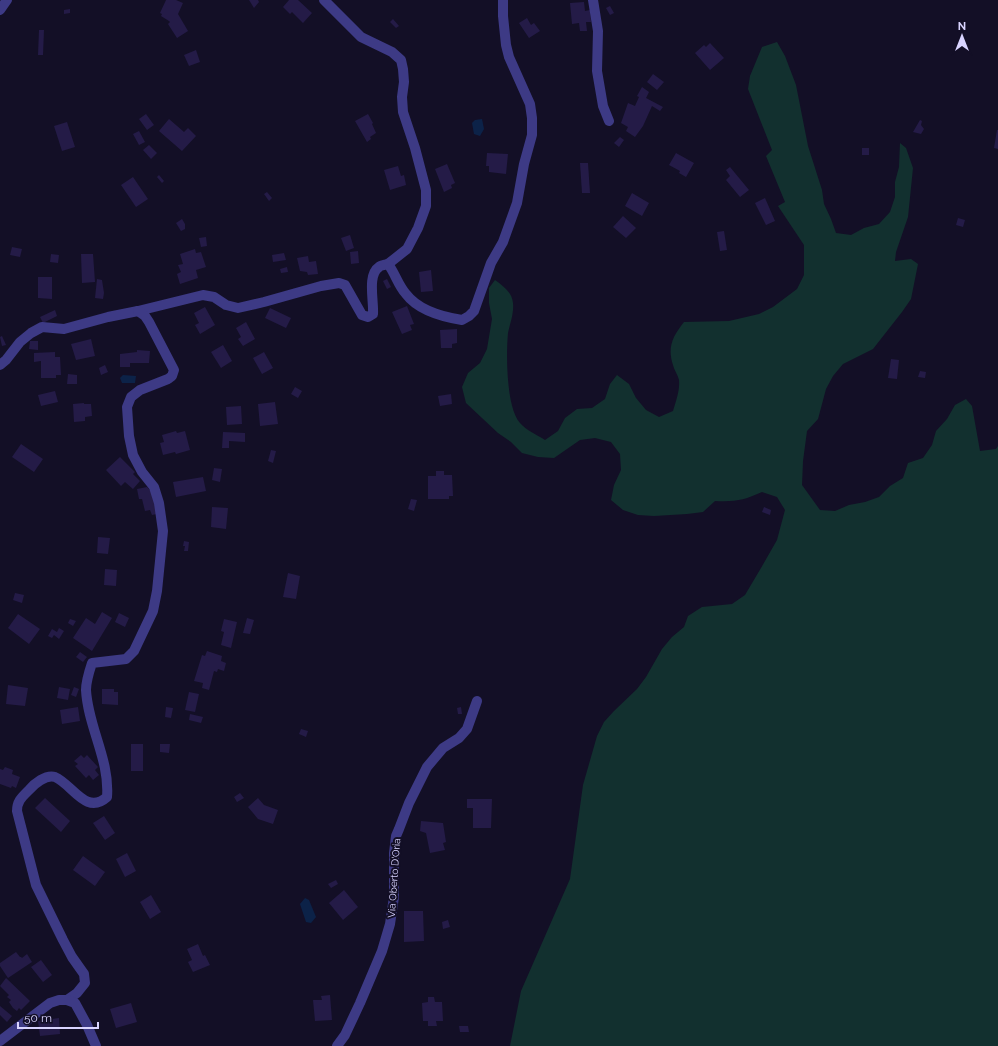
<svg xmlns="http://www.w3.org/2000/svg" width="998" height="1046" viewBox="0 0 998 1046" font-family="Raleway,sans-serif">
	<style>
		.green { fill: #12302f }
		.water { fill: #0c2248 }
		.building { fill: #241b47 }
		.lines { fill: none; stroke-linecap: round; stroke-linejoin: round }
		.street { stroke: #3d3a85; stroke-width: 10 }
		.labels { text-anchor: middle; dominant-baseline: central; stroke-width: 4; stroke-linejoin: round; paint-order: stroke }
		.street-label { font-size: 10px; fill: #d9d4ff; stroke: #130f26 }
	</style>
	<rect width="100%" height="100%" fill="#130f26"/>
	<path class="green" d="M777,42L785,56L796,85L808,146L822,190L824,204L831,219L836,233L851,235L864,228L879,224L890,212L895,197V182L899,167L900,143L906,148L913,168L908,217L896,252L895,261L911,259L918,264L911,299L902,312L873,349L843,364L833,376L826,389L818,419L807,431L803,461L802,485L820,510L835,511L849,505L865,502L879,497L890,486L903,478L908,463L923,458L932,445L936,431L947,419L955,405L966,399L972,406L980,451L996,449L998,446V1046H510L521,991L570,879L583,785L597,736L604,722L614,711L637,689L646,677L662,649L672,637L684,627L688,616L702,607L732,604L745,595L761,568L777,540L785,510L777,497L762,492C744,500 736,502 715,501L703,512L687,514L654,516L638,515L623,510L611,500L614,485L621,470L620,454L611,442L595,438L580,440L554,458L538,457L522,453L511,442L498,433L466,403L462,387L468,373L480,363L487,349L492,319L489,303V288L495,280C503,286 512,292 513,303C514,314 510,323 508,333C506,354 506,407 520,423C526,430 537,435 545,440L558,431L565,418L577,409L592,408L605,399L610,384L617,375L629,384L636,398L646,410L659,417L673,411C676,401 680,390 679,380C678,375 674,370 673,365C667,347 673,336 684,322L729,321L759,314L773,307L797,289L804,275V245L778,206L785,202L766,156L772,150L748,89L750,76L762,47Z"/>
	<g class="water">
		<path d="M482,119L484,129L480,136L474,134L472,123L475,120Z"/>
		<path d="M123,375L136,376L135,383H122L120,378Z"/>
		<path d="M305,898L309,900L316,917L311,923L306,922L300,904Z"/>
	</g>
	<g class="building">
		<path d="M166,0H176L183,3L178,14L188,31L177,38L168,24L170,22L169,21L161,16L162,14L160,13Z"/>
		<path d="M249,0H258L259,2L254,8Z"/>
		<path d="M289,0H298L312,13L303,23L292,12L290,14L283,7Z"/>
		<path d="M584,2L585,11L590,10L591,22H586L587,31H580L579,23L572,24L570,3Z"/>
		<path d="M610,6L614,13L610,15L606,8Z"/>
		<path d="M70,9V13L64,14V10Z"/>
		<path d="M527,18L531,25L534,23L540,31L529,38L519,23Z"/>
		<path d="M393,19L399,26L396,28L390,22Z"/>
		<path d="M39,30H44L43,55H38Z"/>
		<path d="M710,43L724,58L710,70L695,53L704,45L706,47Z"/>
		<path d="M196,50L200,62L189,66L184,55Z"/>
		<path d="M653,74L664,82L657,90L647,82Z"/>
		<path d="M642,87L649,92L646,98L663,107L660,111L652,106L643,126L635,137L626,131L628,127L621,123L628,103L635,106L639,97L637,96Z"/>
		<path d="M146,114L154,125L147,130L139,119Z"/>
		<path d="M368,114L373,123L372,124L376,133L370,137L371,139L367,142L355,121Z"/>
		<path d="M169,119L184,132L188,128L196,136L182,151L159,131Z"/>
		<path d="M920,120L922,121L921,125L924,129L921,134L913,132Z"/>
		<path d="M67,122L75,147L62,151L54,126Z"/>
		<path d="M997,130H998V149L994,148Z"/>
		<path d="M139,131L145,142L139,145L133,134Z"/>
		<path d="M620,137L624,140L619,147L614,143Z"/>
		<path d="M149,145L157,153L151,159L143,150Z"/>
		<rect x="862" y="148" width="7" height="7"/>
		<path d="M487,153L508,154L506,174L489,172V166H486Z"/>
		<path d="M676,153L694,163L686,177L679,173L680,171L669,165Z"/>
		<path d="M580,163H588L590,193H582Z"/>
		<path d="M447,164L455,183L451,185L452,188L444,192L435,169Z"/>
		<path d="M398,166L401,176L404,175L406,185L390,190L384,170Z"/>
		<path d="M730,167L749,190L740,197L726,180L730,176L726,170Z"/>
		<path d="M159,175L164,181L162,183L157,177Z"/>
		<path d="M133,177L148,199L136,207L121,185Z"/>
		<path d="M267,192L272,198L269,201L264,194Z"/>
		<path d="M632,193L649,203L642,216L625,206Z"/>
		<path d="M765,198L775,221L766,225L755,203Z"/>
		<path d="M623,216L636,228L626,238L613,227Z"/>
		<path d="M958,218L965,220L963,227L956,225Z"/>
		<path d="M182,219L185,224V229L181,231L176,223Z"/>
		<path d="M724,231L727,250L720,251L717,232Z"/>
		<path d="M350,235L354,248L346,251L341,238Z"/>
		<path d="M206,237L207,246L201,247L199,238Z"/>
		<path d="M12,247L22,249L20,257L10,255Z"/>
		<path d="M195,249L196,253L201,252L206,267L196,270L198,278L180,284L177,274L181,272L178,265L183,264L180,254Z"/>
		<path d="M358,251L359,263L351,264L350,252Z"/>
		<path d="M284,253L286,260L273,262L272,255Z"/>
		<path d="M51,254L59,255L58,263L50,262Z"/>
		<path d="M81,254H93L95,282L82,283Z"/>
		<path d="M308,256L309,262L316,261L318,274L308,275L307,272L300,271L297,258Z"/>
		<path d="M287,267L288,272L281,273L280,269Z"/>
		<path d="M431,270L433,291L421,292L419,272Z"/>
		<path d="M38,277H52V299L38,298Z"/>
		<path d="M97,279L102,280L104,293L103,299L95,298Z"/>
		<path d="M387,279L391,287L387,289L383,281Z"/>
		<path d="M407,306L414,324L410,325L412,330L402,334L392,312Z"/>
		<path d="M205,307L215,325L200,334L195,325L199,323L194,313Z"/>
		<path d="M270,308L291,318L286,328L265,318Z"/>
		<path d="M55,310L57,316L43,323L40,317Z"/>
		<path d="M246,322L255,339L243,346L238,339L241,337L236,328Z"/>
		<path d="M457,329V343L452,344V348H441L440,330Z"/>
		<path d="M2,336L6,345L2,346L0,337Z"/>
		<path d="M91,339L95,356L76,360L71,344Z"/>
		<path d="M30,341H38V350L29,349Z"/>
		<path d="M223,345L232,361L221,368L211,352Z"/>
		<path d="M137,350L150,351L149,363H130V367H120V354L137,352Z"/>
		<path d="M55,352V357H60L61,375H56V378H41V361L34,362V353Z"/>
		<path d="M264,352L273,368L262,374L253,358Z"/>
		<path d="M891,359L899,360L897,379L888,378Z"/>
		<path d="M105,365L108,372L101,375L99,368Z"/>
		<path d="M920,371L926,372L925,378L918,377Z"/>
		<path d="M68,374L77,375V384H67Z"/>
		<path d="M295,387L302,391L298,398L291,394Z"/>
		<path d="M55,391L58,402L41,406L38,395Z"/>
		<path d="M451,394L452,404L440,406L438,396Z"/>
		<path d="M275,402L278,424L260,426L258,404Z"/>
		<path d="M84,403V404H91L92,416L85,417V421L74,422L73,404Z"/>
		<path d="M241,406L242,424L227,425L226,407Z"/>
		<path d="M176,431L177,433L185,431L190,450L176,454L175,452L163,455L160,443L164,442L162,435Z"/>
		<path d="M223,432L245,433V442L229,441V448H222Z"/>
		<path d="M21,444L43,459L34,472L12,457Z"/>
		<path d="M271,450L276,451L273,463L268,461Z"/>
		<path d="M120,457L135,472L133,474L140,481L133,489L125,482L121,486L106,470Z"/>
		<path d="M214,468L222,469L220,482L212,480Z"/>
		<path d="M436,471H444V475H452L453,496H449V499H428V476H436Z"/>
		<path d="M203,477L206,491L176,497L173,482Z"/>
		<path d="M147,487L153,493L157,514L152,515L150,510L145,511L142,499H139L137,489Z"/>
		<path d="M411,499L417,500L414,511L408,509Z"/>
		<path d="M212,507L228,508L226,529L211,527Z"/>
		<path d="M764,507L771,510L770,515L762,512Z"/>
		<path d="M98,537L110,538L108,554L97,553Z"/>
		<path d="M184,541L189,542L188,551H184L185,546H183Z"/>
		<path d="M105,569L117,570L116,586L104,585Z"/>
		<path d="M288,573L300,576L296,599L283,597Z"/>
		<path d="M15,593L24,595L22,603L13,600Z"/>
		<path d="M102,612L112,618L92,651L73,638L86,618L95,624Z"/>
		<path d="M119,613L129,618L125,627L115,622Z"/>
		<path d="M18,614L40,629L29,644L8,628Z"/>
		<path d="M247,618L254,620L250,634L243,633Z"/>
		<path d="M70,619L76,621L73,626L68,623Z"/>
		<path d="M224,619L237,622L231,648L221,645L224,632L221,631Z"/>
		<path d="M59,628L64,631L59,639L54,635L52,638L48,636L52,629L57,632Z"/>
		<path d="M207,651L222,656L221,661L226,663L224,671L218,669L217,672L214,671L209,690L202,688L203,683L194,681L202,655L205,656Z"/>
		<path d="M80,652L87,657L83,662L76,657Z"/>
		<path d="M8,685L28,688L25,706L6,704Z"/>
		<path d="M59,687L70,689L68,700L57,698Z"/>
		<path d="M74,687L79,689L76,697L71,695Z"/>
		<path d="M102,689H114V692H118V705L102,704Z"/>
		<path d="M189,692L199,694L195,712L185,710Z"/>
		<path d="M78,707L80,721L62,724L60,710Z"/>
		<path d="M166,707L173,708L171,718L165,717Z"/>
		<path d="M461,707L462,714H458L457,708Z"/>
		<path d="M190,714L203,717L201,723L189,720Z"/>
		<path d="M301,729L308,731L306,737L299,734Z"/>
		<rect x="131" y="744" width="12" height="27"/>
		<path d="M160,744H170L169,753L160,752Z"/>
		<path d="M81,755L84,758L87,755L98,767L95,770L99,775L93,780L89,775L86,778L75,766L78,764L74,761Z"/>
		<path d="M5,767L13,770L12,774L20,777L16,788L12,786L11,788L0,784V769L3,770Z"/>
		<path d="M240,793L244,798L237,802L234,797Z"/>
		<path d="M45,798L70,821L61,832L35,808Z"/>
		<path d="M258,798L264,805L278,810L273,824L258,819L248,807Z"/>
		<path d="M467,799H492L491,828H473V808H467Z"/>
		<path d="M104,816L115,833L105,840L93,823Z"/>
		<path d="M421,821L443,823L446,842L443,843L445,850L430,853L426,833L420,831Z"/>
		<path d="M127,853L136,871L125,877L116,859Z"/>
		<path d="M83,856L105,872L95,886L73,870Z"/>
		<path d="M336,880L338,884L331,888L328,884Z"/>
		<path d="M344,890L358,907L343,920L329,903Z"/>
		<path d="M151,895L161,912L150,919L140,902Z"/>
		<path d="M404,911H423L424,941L404,942Z"/>
		<path d="M448,920L450,927L443,929L442,922Z"/>
		<path d="M198,944L203,956L205,955L210,965L193,972L188,962L192,960L187,949Z"/>
		<path d="M16,952L20,957H21L22,958L27,954L32,962L8,978L0,966V963Z"/>
		<path d="M41,960L52,975L43,982L31,967Z"/>
		<path d="M6,978L30,1001L21,1010L19,1008L17,1011L13,1008L9,1002L11,1000L7,997L9,995L0,986Z"/>
		<path d="M330,995L332,1020L315,1021L313,1000H322L321,996Z"/>
		<path d="M428,997H434L435,1002H442L443,1021H436L437,1026H428V1021H423L422,1003L428,1002Z"/>
		<path d="M131,1003L137,1022L116,1028L110,1009Z"/>
		<path d="M0,1006L12,1016L7,1022L0,1015Z"/>
		<path d="M59,1018L60,1034L40,1036L38,1021Z"/>
		<path d="M459,1026H468L469,1032H460Z"/>
	</g>
	<g class="lines">
		<g class="street">
			<path d="M324,0L361,37L392,52L401,60L403,69L404,82L402,97L403,112L415,148L426,190V206L418,228L407,249L388,264"/>
			<path d="M593,0L598,31L597,71L603,106L609,121"/>
			<path d="M0,10L7,0"/>
			<path d="M0,365L6,360L20,342L31,333L42,327L64,329L108,317L138,311L203,295L214,297L226,305L238,308L264,302L321,286L339,283L345,285L362,315L368,317L373,314C374,301 367,275 379,267C381,265 385,265 388,264C395,273 398,285 406,294C418,310 443,317 462,320L469,316L474,311L491,263L503,242L517,203L524,164L532,135V118L530,104L509,57L506,45L503,16V0"/>
			<path d="M67,1000L77,993L85,983L84,974L72,957L63,940L36,885L17,811C17,801 22,797 29,790C34,784 46,774 55,777C72,784 86,816 107,797C110,760 88,727 86,690C86,682 89,672 92,663L126,659L134,651L153,611L157,591L163,531L159,503L154,487L142,472L133,455L129,436L127,407L131,397L140,390L168,379L172,376L174,370L149,322L145,316L138,311"/>
			<path d="M0,1041L50,1003L59,1000H67L75,1003L87,1025L96,1046"/>
			<path d="M337,1046L345,1035L360,1003L382,951L390,924L394,897V853L396,836L399,829L409,803L427,767L443,748L459,738L467,729L477,701"/>
		</g>
	</g>
	<g class="labels">
		<g class="street-label">
			<text transform="translate(394 878) rotate(-86)">Via Oberto D'Oria</text>
		</g>
	</g>
	<g transform="translate(962 36)" stroke="#130f26" stroke-width="3" paint-order="stroke">
	<path d="M0-3L7 15L0 10L-7 15Z" fill="#d9d4ff"/>
	<text y="-6" font-size="11" font-weight="bold" text-anchor="middle" fill="#d9d4ff">N</text>
	</g>
	<path d="M18 1022v6h80v-6" fill="none" stroke="#d9d4ff" stroke-width="2"/>
	<text x="24" y="1022" font-size="12" fill="#d9d4ff" stroke="#130f26" stroke-width="3" paint-order="stroke">50 m</text>
</svg>
